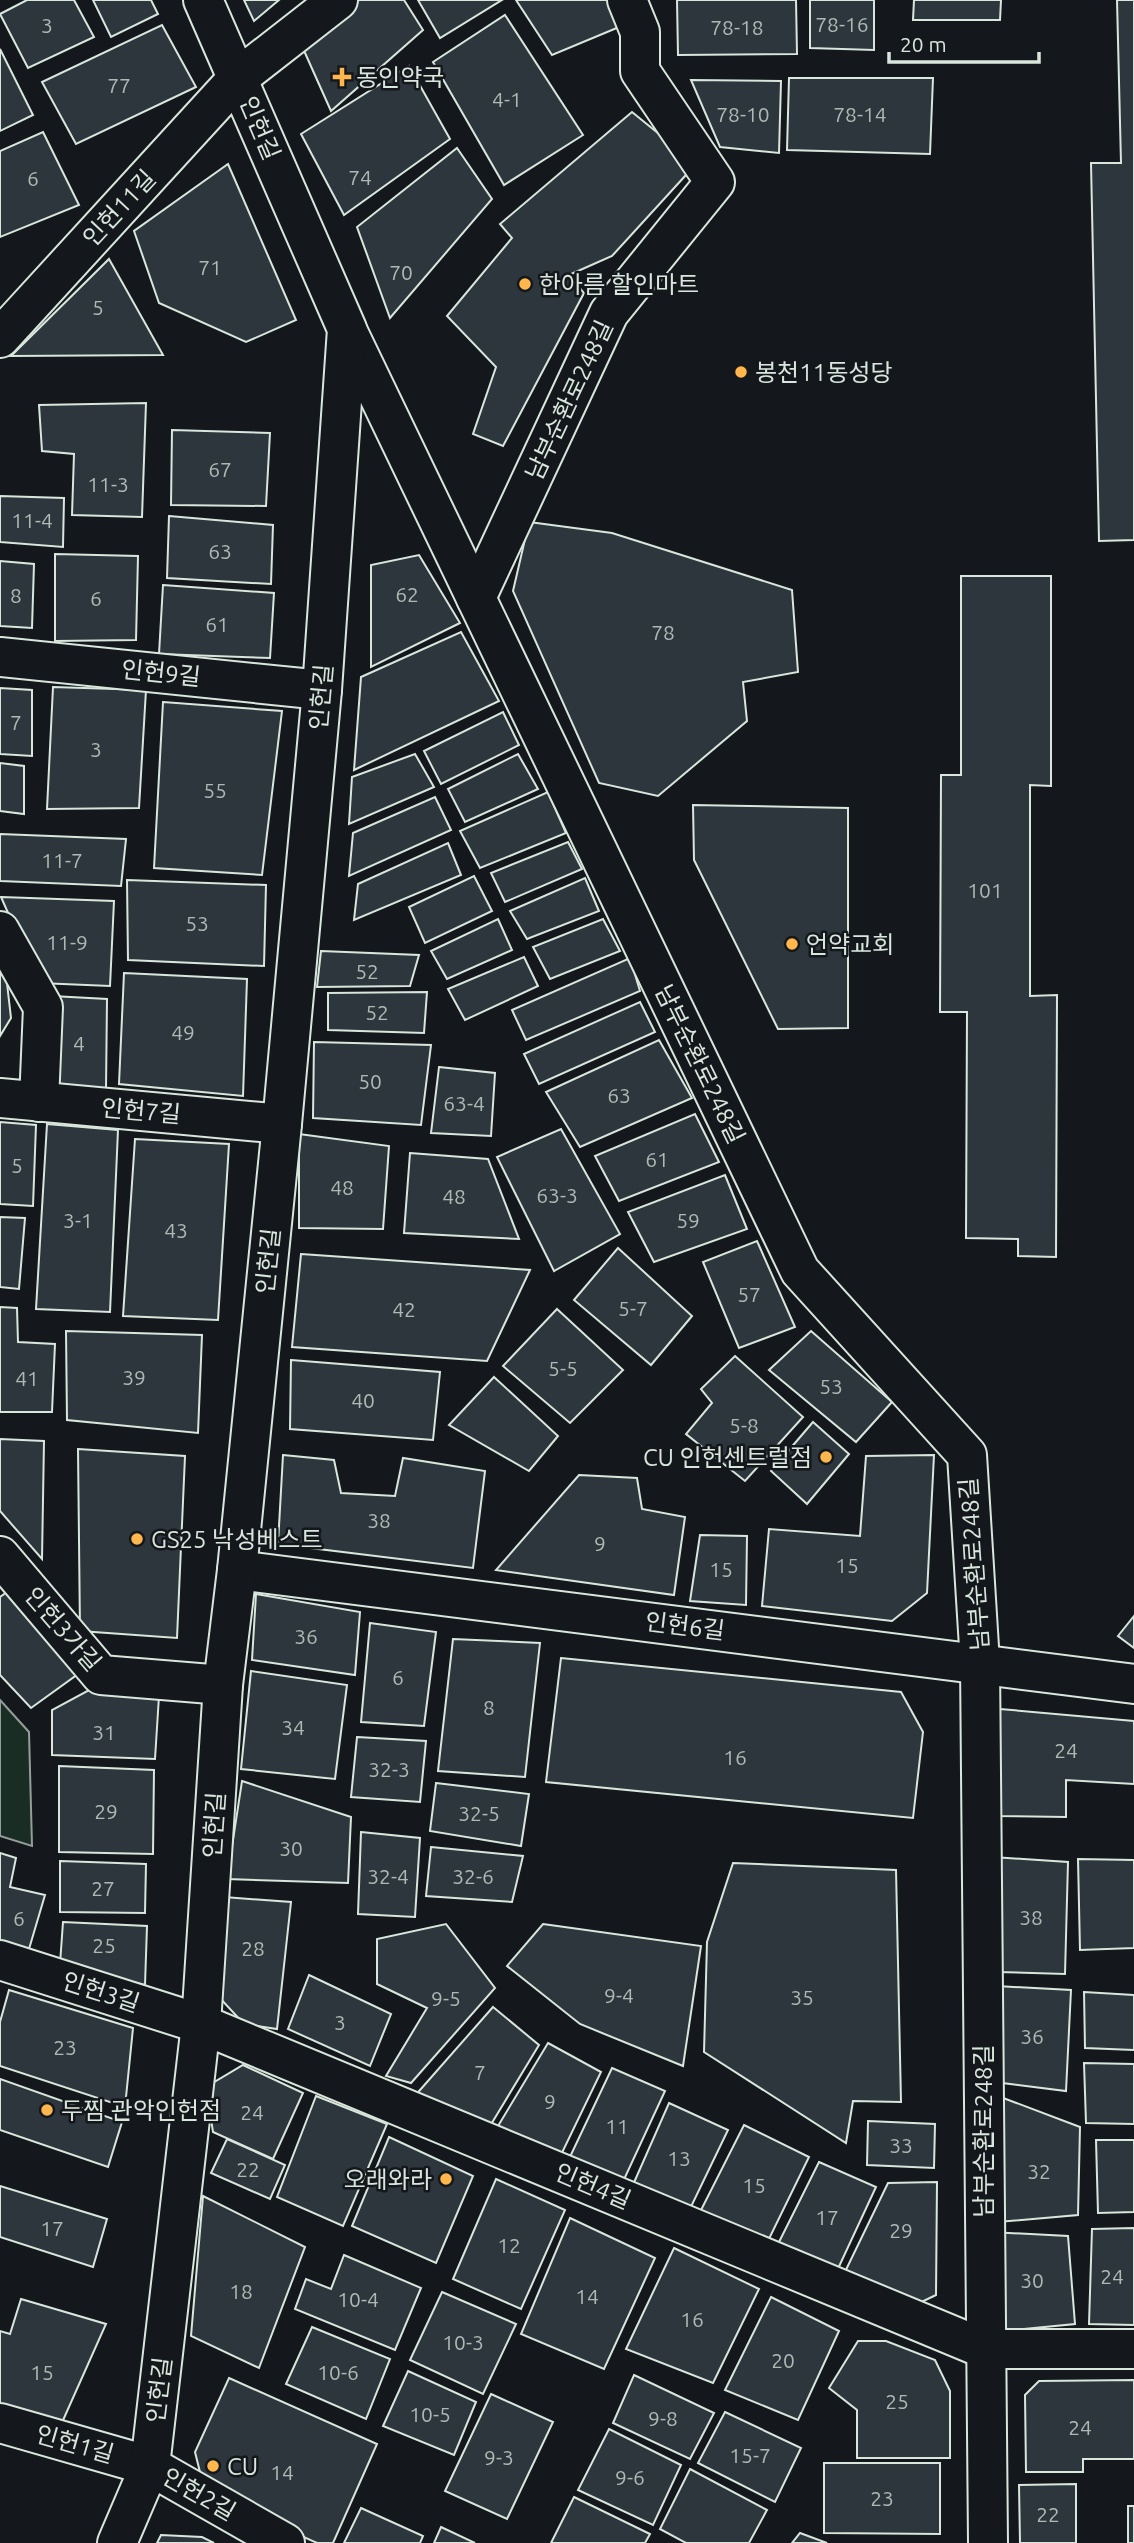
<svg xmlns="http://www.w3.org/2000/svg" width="1134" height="2543" viewBox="0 0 1134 2543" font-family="Ubuntu,'Noto Sans KR',sans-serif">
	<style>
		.green { fill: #1a2d24; stroke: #939e99; stroke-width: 2 }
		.building { fill: #2c363c; stroke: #d8e6dc; stroke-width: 2 }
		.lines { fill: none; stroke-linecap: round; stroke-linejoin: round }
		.minor-casing { stroke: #d8e6dc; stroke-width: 42 }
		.minor { stroke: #14181c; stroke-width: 38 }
		.poi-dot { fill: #ffb74d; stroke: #14181c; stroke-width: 2.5 }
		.labels { text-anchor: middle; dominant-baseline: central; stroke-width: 5; stroke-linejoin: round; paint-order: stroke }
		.number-label { font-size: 21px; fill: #adbab4 }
		.poi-label { font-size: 24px; fill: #d8e6dc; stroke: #14181c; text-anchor: start }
		.street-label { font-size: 24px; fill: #d8e6dc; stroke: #14181c }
	</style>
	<rect width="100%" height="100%" fill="#14181c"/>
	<path class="green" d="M0,1700L29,1732L32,1846L0,1836Z"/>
	<g class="building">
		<path d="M27,0H74L94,37L28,68L0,14Z"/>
		<path d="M93,0H151L158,14L111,37Z"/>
		<path d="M244,0H279L254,21Z"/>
		<path d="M357,0H404L423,30L331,111L301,44Z"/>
		<path d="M418,0H502L440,38Z"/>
		<path d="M516,0H607L624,25L552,55Z"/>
		<path d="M677,0H796L797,54L678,55Z"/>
		<path d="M810,0H874V50L810,48Z"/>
		<path d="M914,0H1001L1000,20H913Z"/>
		<path d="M1117,0H1134V540L1099,541L1091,163H1121Z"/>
		<path d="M505,15L583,135L504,185L433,62Z"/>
		<path d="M162,25L196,87L76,144L42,82Z"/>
		<path d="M0,49L33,115L0,131Z"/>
		<path d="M409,66L450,139L344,215L301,134Z"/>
		<path d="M789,78H933L930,154L787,150Z"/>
		<path d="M691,80L781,81L779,153L720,147Z"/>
		<path d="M632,112L696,164L612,256L569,275L584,293L503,446L473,434L496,367L447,316L512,238L500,224Z"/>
		<path d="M43,132L79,205L0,237V151Z"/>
		<path d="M457,148L492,199L390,318L357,227Z"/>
		<path d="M228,164L296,320L246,342L159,303L134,231Z"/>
		<path d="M109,259L163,355L11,356Z"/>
		<path d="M146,403L142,517L72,515L74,454L42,451L39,405Z"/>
		<path d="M172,430L270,433L266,506L171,505Z"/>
		<path d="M0,496L64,498L63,547L0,542Z"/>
		<path d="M169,516L273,525L271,584L167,578Z"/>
		<path d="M529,522L612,533L792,590L798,672L743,682L747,721L658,796L599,783L513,591Z"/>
		<path d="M55,554L138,556L136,640L55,641Z"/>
		<path d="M419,555L460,623L371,667V565Z"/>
		<path d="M0,561L34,564L32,628L0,626Z"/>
		<path d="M961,576H1051V786L1030,785V996L1057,995L1056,1257L1018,1256V1239L966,1238L967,1012H940L941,775H961Z"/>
		<path d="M163,585L274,593L270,658L159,654Z"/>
		<path d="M461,632L499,701L354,770L361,677Z"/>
		<path d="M53,687L146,690L139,808L47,809Z"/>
		<path d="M0,688L32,690V756L0,754Z"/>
		<path d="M163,702L282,711L262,875L154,868Z"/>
		<path d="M503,712L519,745L441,784L424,751Z"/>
		<path d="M415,754L434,787L349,824L352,777Z"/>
		<path d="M518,754L538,789L465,822L448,789Z"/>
		<path d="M0,763L24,766V814L0,811Z"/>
		<path d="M548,792L566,833L480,868L460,831Z"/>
		<path d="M435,797L451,830L349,876L353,833Z"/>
		<path d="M693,805L848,808V1028L778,1029L694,860Z"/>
		<path d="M0,834L126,839L121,886L0,881Z"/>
		<path d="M568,842L582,869L505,902L491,873Z"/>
		<path d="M448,843L461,875L354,920L358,884Z"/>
		<path d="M474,876L492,911L425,943L409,907Z"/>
		<path d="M585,878L599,911L527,939L510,911Z"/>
		<path d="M127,880L266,885L264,966L128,960Z"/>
		<path d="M1,897L114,901L110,986L39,983Z"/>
		<path d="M498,919L512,950L447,979L431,951Z"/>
		<path d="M603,919L620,951L550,979L533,947Z"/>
		<path d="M321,951L419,955L410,986L317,987Z"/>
		<path d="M524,957L538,986L465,1020L448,989Z"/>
		<path d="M630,958L640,991L526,1040L512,1010Z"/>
		<path d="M0,961L5,966L11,1018L0,1036Z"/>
		<path d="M124,973L247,979L243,1096L119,1084Z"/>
		<path d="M427,992L424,1033L328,1030V993Z"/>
		<path d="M52,996L107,999L106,1089L52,1087Z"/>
		<path d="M640,1002L655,1032L539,1084L524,1054Z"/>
		<path d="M659,1040L692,1098L580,1147L546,1092Z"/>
		<path d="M314,1042L431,1045L421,1125L313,1118Z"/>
		<path d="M439,1067L495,1073L491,1136L431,1133Z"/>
		<path d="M695,1114L719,1162L619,1201L595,1156Z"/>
		<path d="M0,1122L36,1125L33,1206L0,1204Z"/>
		<path d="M47,1124L118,1130L110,1312L36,1309Z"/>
		<path d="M561,1129L620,1234L554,1271L497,1157Z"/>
		<path d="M299,1134L389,1146L383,1229L299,1228Z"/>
		<path d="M135,1139L229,1144L218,1320L123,1316Z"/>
		<path d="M410,1153L488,1159L519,1239L404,1233Z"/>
		<path d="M725,1175L747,1229L654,1262L628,1212Z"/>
		<path d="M0,1217L25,1218L19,1289L0,1287Z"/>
		<path d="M757,1241L795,1327L739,1348L703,1262Z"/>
		<path d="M618,1248L692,1316L651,1365L574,1300Z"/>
		<path d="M301,1254L530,1270L487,1361L292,1347Z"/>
		<path d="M0,1307L17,1308L18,1342L55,1344L52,1412H0Z"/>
		<path d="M557,1309L623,1370L570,1423L503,1366Z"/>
		<path d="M66,1331L202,1335L198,1433L67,1420Z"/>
		<path d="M811,1331L892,1402L856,1442L769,1370Z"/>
		<path d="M735,1356L803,1417L745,1481L686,1434L712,1403L701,1389Z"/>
		<path d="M291,1360L440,1372L433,1440L290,1429Z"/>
		<path d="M494,1377L558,1436L529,1471L449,1425Z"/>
		<path d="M813,1422L849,1454L807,1504L771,1471Z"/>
		<path d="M0,1439L44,1441L42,1559L0,1511Z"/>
		<path d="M78,1449L185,1456L177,1638L80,1631Z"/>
		<path d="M283,1455L334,1460L341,1493L395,1496L403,1458L485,1471L473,1568L278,1544Z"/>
		<path d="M934,1455L927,1593L892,1621L762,1606L769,1529L860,1536L866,1456Z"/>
		<path d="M579,1475L637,1478L642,1509L685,1517L674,1595L496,1570Z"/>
		<path d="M700,1535L747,1536L746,1605L690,1601Z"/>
		<path d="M7,1592L78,1674L31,1708L0,1675V1597Z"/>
		<path d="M256,1594L360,1612L355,1675L252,1660Z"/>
		<path d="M1134,1616V1648L1118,1636Z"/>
		<path d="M370,1623L436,1632L424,1726L361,1722Z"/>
		<path d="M453,1639L540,1643L525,1777L438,1771Z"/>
		<path d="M561,1658L901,1692L923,1732L913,1818L546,1782Z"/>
		<path d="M251,1671L347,1685L335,1779L241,1769Z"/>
		<path d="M91,1689L159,1696L155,1759L52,1755V1710Z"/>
		<path d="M1000,1709L1134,1721V1784L1066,1780V1817L993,1816Z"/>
		<path d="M357,1737L426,1741L420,1802L351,1797Z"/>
		<path d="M59,1766L154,1770L153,1854L59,1852Z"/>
		<path d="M242,1781L351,1817L348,1883L227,1879Z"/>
		<path d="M436,1783L529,1794L521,1846L430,1831Z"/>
		<path d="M361,1832L420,1838L415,1917L358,1914Z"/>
		<path d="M431,1847L523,1856L512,1902L426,1896Z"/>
		<path d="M0,1853L16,1858L10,1887L45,1895L29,1949L0,1940Z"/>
		<path d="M993,1857L1068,1862L1065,1974L997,1972Z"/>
		<path d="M1078,1859L1134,1860V1948L1080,1950Z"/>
		<path d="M60,1861L146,1864L145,1913L60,1912Z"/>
		<path d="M733,1863L896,1870L901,2102L853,2101L846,2143L704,2052L707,1942Z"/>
		<path d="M224,1897L291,1902L277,2029L244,2024L217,1995Z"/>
		<path d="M63,1922L147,1926L145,1985L60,1964Z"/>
		<path d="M446,1924L495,1988L411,2083L386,2076L427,2008L377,1984V1939Z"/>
		<path d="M543,1924L701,1946L683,2066L580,2024L507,1966Z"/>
		<path d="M309,1975L391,2014L370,2066L288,2029Z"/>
		<path d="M997,1986L1071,1990L1066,2091L995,2082Z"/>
		<path d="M9,1990L133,2028L125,2107L0,2066V2022Z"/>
		<path d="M1084,1992L1134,1995V2050L1085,2048Z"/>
		<path d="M493,2007L539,2045L487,2131L413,2098Z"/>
		<path d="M548,2043L601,2072L559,2159L495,2131Z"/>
		<path d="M1084,2063L1134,2064V2124L1086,2123Z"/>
		<path d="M243,2065L303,2093L273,2159L213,2132L206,2087Z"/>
		<path d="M612,2068L665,2091L621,2186L568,2161Z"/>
		<path d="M0,2079L122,2122L108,2167L0,2130Z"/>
		<path d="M316,2096L387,2124L343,2226L277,2197Z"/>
		<path d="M998,2096L1080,2127L1078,2215L998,2222Z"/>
		<path d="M669,2103L728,2130L688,2213L632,2187Z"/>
		<path d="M868,2121L935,2124L934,2168L867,2165Z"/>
		<path d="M744,2125L809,2157L766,2245L699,2214Z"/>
		<path d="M389,2137L473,2176L436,2263L352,2226Z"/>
		<path d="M227,2139L285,2165L270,2199L211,2173Z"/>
		<path d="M1096,2140H1134V2212L1098,2213Z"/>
		<path d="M819,2162L876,2187L836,2273L776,2248Z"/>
		<path d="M496,2179L565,2210L521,2309L453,2279Z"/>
		<path d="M937,2182L936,2295L909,2308L842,2278L888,2183Z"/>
		<path d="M0,2186L107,2219L93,2267L0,2237Z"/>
		<path d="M203,2196L305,2247L259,2368L191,2336Z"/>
		<path d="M570,2218L655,2258L604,2369L521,2334Z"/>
		<path d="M1134,2228V2325L1089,2324L1092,2229Z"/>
		<path d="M990,2232L1068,2236L1075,2324L994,2332Z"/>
		<path d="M674,2248L759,2289L713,2383L626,2349Z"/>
		<path d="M344,2255L421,2288L395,2350L295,2309L306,2279L331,2289Z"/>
		<path d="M442,2292L516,2324L483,2394L410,2360Z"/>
		<path d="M771,2297L839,2331L798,2420L725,2390Z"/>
		<path d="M21,2299L106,2324L60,2427L0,2410V2331L10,2334Z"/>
		<path d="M312,2327L390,2359L366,2419L286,2384Z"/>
		<path d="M858,2341H886L935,2360L950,2391V2458H857V2410L829,2388Z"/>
		<path d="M408,2371L476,2402L454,2455L383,2426Z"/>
		<path d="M634,2375L714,2413L690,2459L613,2423Z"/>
		<path d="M229,2378L377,2444L333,2543H317L205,2492L195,2452Z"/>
		<path d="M1134,2380V2459H1083V2472H1026L1025,2395L1039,2381Z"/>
		<path d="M491,2394L553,2422L507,2519L445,2491Z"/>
		<path d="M725,2412L801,2448L775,2502L698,2463Z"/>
		<path d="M609,2429L681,2465L653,2525L578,2490Z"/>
		<path d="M824,2463H940V2534L824,2533Z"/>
		<path d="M690,2469L767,2510L749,2543H686L660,2529Z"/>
		<path d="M1076,2484V2543H1020L1019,2485Z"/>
		<path d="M574,2497L650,2534L645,2543H551Z"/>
		<rect x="1128" y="2506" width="6" height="37"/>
		<path d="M361,2508L423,2536L420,2543H344Z"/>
		<path d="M441,2527L475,2543H434Z"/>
		<path d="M800,2533L827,2543H792Z"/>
		<path d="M161,2535L202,2537L214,2543H157Z"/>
	</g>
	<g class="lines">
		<g class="minor-casing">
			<g id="minor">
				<path d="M347,330L800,1271L967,1455L980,1663L988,2543"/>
				<path d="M0,338L238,78L338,0"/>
				<path d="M476,598L609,313L715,182L640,71V32L627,0"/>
				<path d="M0,657L322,690"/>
				<path d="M0,931L43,1007L39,1102"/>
				<path d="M0,1098L282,1124"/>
				<path d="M0,1556L101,1675L223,1685"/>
				<path d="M237,1570L1134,1684"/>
				<path d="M0,1960L201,2024L985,2349H1134"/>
				<path d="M0,2423L150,2466L285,2543"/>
				<path d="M117,2543L150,2466L201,2024L223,1685L237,1570L282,1124L322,690L347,329L203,0"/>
			</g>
		</g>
		<use href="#minor" class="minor"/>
	</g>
	<g class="poi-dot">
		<path d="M338.5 66.5h7v7h7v7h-7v7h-7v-7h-7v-7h7z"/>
		<circle cx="525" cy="284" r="7"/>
		<circle cx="741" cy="372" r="7"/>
		<circle cx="792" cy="944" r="7"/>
		<circle cx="826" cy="1457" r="7"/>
		<circle cx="137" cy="1539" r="7"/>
		<circle cx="47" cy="2110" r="7"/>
		<circle cx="446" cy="2179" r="7"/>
		<circle cx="213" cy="2466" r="7"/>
	</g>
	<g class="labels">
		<g class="number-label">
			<text x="842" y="24">78-16</text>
			<text x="47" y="25">3</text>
			<text x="737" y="27">78-18</text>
			<text x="119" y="85">77</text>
			<text x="507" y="99">4-1</text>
			<text x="743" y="114">78-10</text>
			<text x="860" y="114">78-14</text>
			<text x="360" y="177">74</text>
			<text x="33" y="178">6</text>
			<text x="210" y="267">71</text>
			<text x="401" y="272">70</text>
			<text x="98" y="307">5</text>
			<text x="220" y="469">67</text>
			<text x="108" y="484">11-3</text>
			<text x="32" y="520">11-4</text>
			<text x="220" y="551">63</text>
			<text x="407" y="594">62</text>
			<text x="16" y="595">8</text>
			<text x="96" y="598">6</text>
			<text x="217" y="624">61</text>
			<text x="663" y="632">78</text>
			<text x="16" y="722">7</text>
			<text x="96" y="749">3</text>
			<text x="215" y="790">55</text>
			<text x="62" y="860">11-7</text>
			<text x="985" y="890">101</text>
			<text x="197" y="923">53</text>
			<text x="67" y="942">11-9</text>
			<text x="367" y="971">52</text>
			<text x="377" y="1012">52</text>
			<text x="183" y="1032">49</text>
			<text x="79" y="1043">4</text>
			<text x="370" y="1081">50</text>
			<text x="619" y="1095">63</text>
			<text x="464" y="1103">63-4</text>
			<text x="657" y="1159">61</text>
			<text x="17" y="1165">5</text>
			<text x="342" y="1187">48</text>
			<text x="557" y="1195">63-3</text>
			<text x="454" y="1196">48</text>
			<text x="78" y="1220">3-1</text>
			<text x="688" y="1220">59</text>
			<text x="176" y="1230">43</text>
			<text x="749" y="1294">57</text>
			<text x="633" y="1308">5-7</text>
			<text x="404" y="1309">42</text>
			<text x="563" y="1368">5-5</text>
			<text x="134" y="1377">39</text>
			<text x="27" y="1378">41</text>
			<text x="831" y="1386">53</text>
			<text x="363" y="1400">40</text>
			<text x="744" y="1425">5-8</text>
			<text x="379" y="1520">38</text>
			<text x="600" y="1543">9</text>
			<text x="847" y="1565">15</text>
			<text x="721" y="1569">15</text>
			<text x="306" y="1636">36</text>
			<text x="398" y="1677">6</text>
			<text x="489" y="1707">8</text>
			<text x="293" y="1727">34</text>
			<text x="104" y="1732">31</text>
			<text x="1066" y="1750">24</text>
			<text x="735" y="1757">16</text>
			<text x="389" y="1769">32-3</text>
			<text x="106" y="1811">29</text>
			<text x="479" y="1813">32-5</text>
			<text x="291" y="1848">30</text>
			<text x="388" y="1876">32-4</text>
			<text x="473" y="1876">32-6</text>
			<text x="103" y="1888">27</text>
			<text x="1031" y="1917">38</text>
			<text x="19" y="1918">6</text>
			<text x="104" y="1945">25</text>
			<text x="253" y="1948">28</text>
			<text x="619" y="1995">9-4</text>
			<text x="802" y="1997">35</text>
			<text x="446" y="1998">9-5</text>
			<text x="340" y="2022">3</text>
			<text x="1032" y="2036">36</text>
			<text x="65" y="2047">23</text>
			<text x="480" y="2072">7</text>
			<text x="550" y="2101">9</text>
			<text x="252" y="2112">24</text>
			<text x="617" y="2126">11</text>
			<text x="901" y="2145">33</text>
			<text x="679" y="2158">13</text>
			<text x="248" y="2169">22</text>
			<text x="1039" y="2171">32</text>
			<text x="754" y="2185">15</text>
			<text x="827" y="2217">17</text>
			<text x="52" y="2228">17</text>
			<text x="901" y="2230">29</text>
			<text x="509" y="2245">12</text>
			<text x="1112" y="2276">24</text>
			<text x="1032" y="2280">30</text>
			<text x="241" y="2291">18</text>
			<text x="587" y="2296">14</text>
			<text x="358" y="2299">10-4</text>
			<text x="692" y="2319">16</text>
			<text x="463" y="2342">10-3</text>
			<text x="783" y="2360">20</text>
			<text x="42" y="2372">15</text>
			<text x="338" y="2372">10-6</text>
			<text x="897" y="2401">25</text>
			<text x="430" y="2414">10-5</text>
			<text x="663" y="2418">9-8</text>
			<text x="1080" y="2427">24</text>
			<text x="750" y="2455">15-7</text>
			<text x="499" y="2457">9-3</text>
			<text x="282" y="2472">14</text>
			<text x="630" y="2477">9-6</text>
			<text x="882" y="2498">23</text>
			<text x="1048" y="2514">22</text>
		</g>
		<g class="poi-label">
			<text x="356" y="77">동인약국</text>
			<text x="539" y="284">한아름 할인마트</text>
			<text x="755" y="372">봉천11동성당</text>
			<text x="806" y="944">언약교회</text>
			<text x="812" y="1457" text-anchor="end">CU 인헌센트럴점</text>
			<text x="151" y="1539">GS25 낙성베스트</text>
			<text x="61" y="2110">두찜 관악인헌점</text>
			<text x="432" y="2179" text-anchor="end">오래와라</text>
			<text x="227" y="2466">CU</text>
		</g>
		<g class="street-label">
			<text transform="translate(260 128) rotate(67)">인헌길</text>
			<text transform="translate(119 208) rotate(-47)">인헌11길</text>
			<text transform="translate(569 400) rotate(-65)">남부순환로248길</text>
			<text transform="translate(161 673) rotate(6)">인헌9길</text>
			<text transform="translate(321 697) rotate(-85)">인헌길</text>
			<text transform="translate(700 1064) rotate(64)">남부순환로248길</text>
			<text transform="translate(141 1111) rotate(5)">인헌7길</text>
			<text transform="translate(268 1261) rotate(-84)">인헌길</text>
			<text transform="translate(974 1564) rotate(-94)">남부순환로248길</text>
			<text transform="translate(685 1626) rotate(7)">인헌6길</text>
			<text transform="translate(63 1629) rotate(49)">인헌3가길</text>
			<text transform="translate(214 1825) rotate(-86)">인헌길</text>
			<text transform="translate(101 1992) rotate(18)">인헌3길</text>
			<text transform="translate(983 2131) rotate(-90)">남부순환로248길</text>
			<text transform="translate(593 2186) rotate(23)">인헌4길</text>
			<text transform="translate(159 2390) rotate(-83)">인헌길</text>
			<text transform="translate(75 2444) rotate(16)">인헌1길</text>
			<text transform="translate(199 2494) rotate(30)">인헌2길</text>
		</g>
	</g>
	<path d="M889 52v10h150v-10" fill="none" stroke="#d8e6dc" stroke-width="3.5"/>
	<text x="900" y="52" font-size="21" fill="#d8e6dc" stroke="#14181c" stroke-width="5" paint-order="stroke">20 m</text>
</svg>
